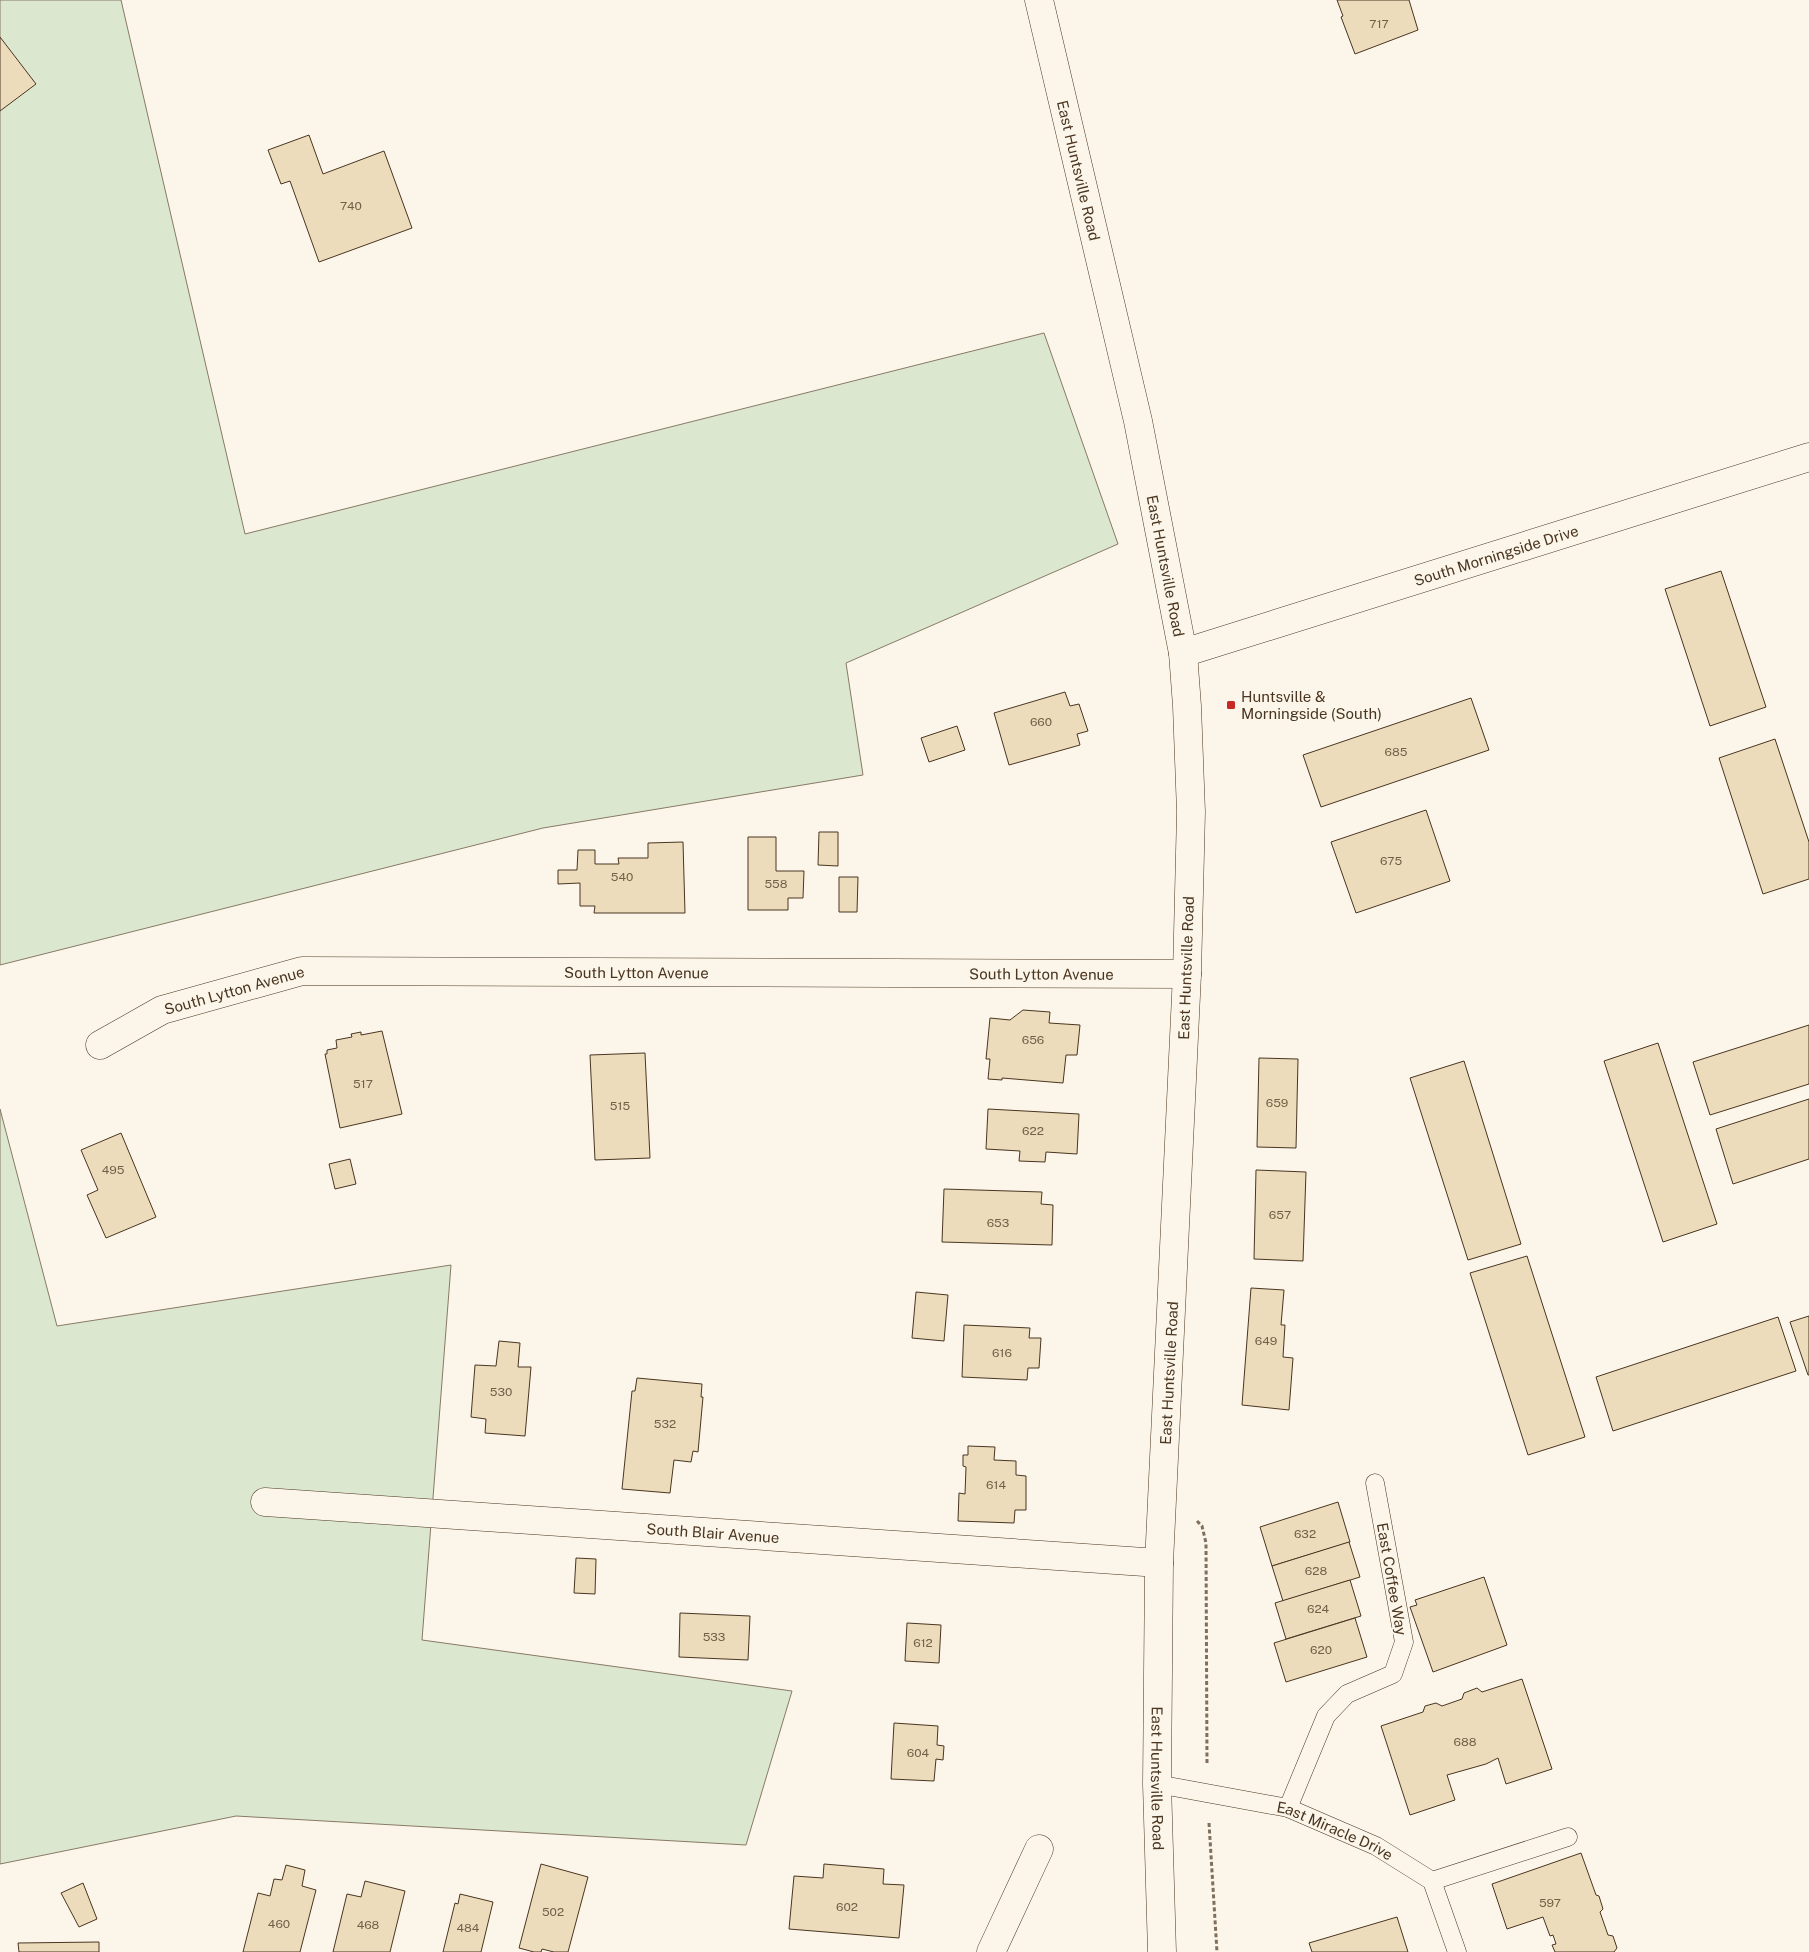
<svg xmlns="http://www.w3.org/2000/svg" width="1809" height="1952" viewBox="0 0 1809 1952" font-family="'Public Sans',sans-serif">
	<style>
		.green { fill: #dce7d0; stroke: #887966 }
		.building { fill: #ecdcbc; stroke: #4a3520 }
		.lines { fill: none; stroke-linecap: round; stroke-linejoin: round }
		.service-casing { stroke: #4a3520; stroke-width: 19 }
		.minor-casing { stroke: #4a3520; stroke-width: 29 }
		.tertiary-casing { stroke: #4a3520; stroke-width: 29 }
		.secondary-casing { stroke: #4a3520; stroke-width: 29 }
		.path { stroke: #7f6f5c; stroke-width: 3; stroke-dasharray: 4 2.5; stroke-linecap: butt }
		.service { stroke: #fbf6e9; stroke-width: 18 }
		.minor { stroke: #fbf6e9; stroke-width: 28 }
		.tertiary { stroke: #fbf6e9; stroke-width: 28 }
		.secondary { stroke: #fbf6e9; stroke-width: 28 }
		.poi-dot { fill: #c62828; stroke: #fbf6e9; stroke-width: 2 }
		.labels { text-anchor: middle; dominant-baseline: central; stroke-width: 4; stroke-linejoin: round; paint-order: stroke }
		.number-label { font-size: 12px; fill: #725f47 }
		.street-label { font-size: 15px; fill: #4a3520; stroke: #fbf6e9 }
		.poi-label { font-size: 15px; fill: #4a3520; stroke: #fbf6e9; text-anchor: start }
	</style>
	<rect width="100%" height="100%" fill="#fbf6e9"/>
	<g class="green">
		<path d="M0,0H121L245,534L1044,333L1118,544L846,663L863,775L543,828L0,965Z"/>
		<path d="M0,1109L57,1326L451,1265L422,1640L792,1691L746,1845L236,1816L0,1864Z"/>
	</g>
	<g class="building">
		<path d="M1337,0H1409L1418,30L1355,54L1341,17L1343,16Z"/>
		<path d="M0,37L36,84L0,111Z"/>
		<path d="M309,135L323,174L384,151L412,228L319,262L290,181L281,184L268,150Z"/>
		<path d="M1721,571L1766,707L1710,726L1665,589Z"/>
		<path d="M1065,692L1070,706L1079,704L1088,731L1077,734L1080,745L1009,765L994,713Z"/>
		<path d="M1471,698L1489,750L1321,807L1303,755Z"/>
		<path d="M957,726L965,750L929,762L921,738Z"/>
		<path d="M1775,739L1809,842V879L1763,894L1719,758Z"/>
		<path d="M1426,810L1450,881L1356,913L1331,842Z"/>
		<path d="M819,832H838V866L818,865Z"/>
		<path d="M748,837H776V871H804L803,898H788V910H748Z"/>
		<path d="M683,842L685,913H594L595,906H580V883L558,884V870H577L578,850H595V864H619L618,858H648V843Z"/>
		<path d="M839,877H858L857,912H839Z"/>
		<path d="M1023,1010L1050,1012L1049,1023L1080,1025L1077,1055H1066L1063,1083L1002,1078V1080L988,1079L990,1059H986L990,1018L1010,1020Z"/>
		<path d="M1809,1025V1084L1710,1115L1693,1062Z"/>
		<path d="M382,1031L402,1114L340,1128L325,1054H327V1050L337,1048L336,1040L352,1037L351,1034L361,1032V1035Z"/>
		<path d="M1658,1043L1717,1224L1663,1242L1604,1061Z"/>
		<path d="M645,1053L650,1158L595,1160L590,1055Z"/>
		<path d="M1259,1058L1298,1059L1296,1148L1257,1147Z"/>
		<path d="M1464,1061L1521,1244L1468,1260L1410,1078Z"/>
		<path d="M1809,1099V1159L1733,1184L1716,1129Z"/>
		<path d="M988,1109L1079,1114L1077,1154L1046,1152L1045,1162L1019,1161L1020,1151L986,1149Z"/>
		<path d="M121,1133L156,1217L106,1238L87,1195L98,1190L81,1150Z"/>
		<path d="M350,1159L356,1184L335,1189L329,1164Z"/>
		<path d="M1256,1170L1306,1172L1303,1261L1254,1259Z"/>
		<path d="M944,1189L1042,1192L1041,1204L1053,1205L1052,1245L942,1242Z"/>
		<path d="M1527,1256L1585,1437L1528,1455L1470,1273Z"/>
		<path d="M1251,1288L1284,1290L1281,1325H1285L1283,1357L1293,1358L1289,1410L1242,1405Z"/>
		<path d="M916,1292L948,1295L944,1341L912,1338Z"/>
		<path d="M1809,1316V1375H1808L1790,1322Z"/>
		<path d="M1778,1317L1796,1371L1613,1431L1596,1377Z"/>
		<path d="M964,1325L1030,1328L1029,1338H1041L1039,1368H1028L1027,1380L962,1377Z"/>
		<path d="M499,1341L520,1343L518,1367H531L525,1436L485,1433L486,1419L471,1417L475,1365L496,1366Z"/>
		<path d="M637,1378L702,1384L701,1397H703L698,1452L693,1451L691,1462L674,1460L670,1493L622,1489L632,1391H635Z"/>
		<path d="M968,1446L995,1447L994,1460L1016,1461V1475L1026,1476V1510H1015L1014,1523L958,1521L959,1493L965,1494L966,1467L963,1466V1455H968Z"/>
		<path d="M1338,1502L1350,1542L1272,1566L1260,1527Z"/>
		<path d="M1349,1542L1360,1577L1283,1601L1272,1566Z"/>
		<path d="M576,1558L596,1559L595,1594L574,1593Z"/>
		<path d="M1484,1577L1507,1645L1433,1672L1410,1607L1417,1605L1415,1600Z"/>
		<path d="M1350,1580L1361,1616L1286,1639L1275,1603Z"/>
		<path d="M680,1613L750,1616L748,1660L679,1657Z"/>
		<path d="M1355,1618L1367,1657L1286,1682L1274,1643Z"/>
		<path d="M907,1623L941,1625L939,1663L905,1661Z"/>
		<path d="M1522,1679L1552,1769L1506,1784L1498,1758L1486,1764L1447,1775L1455,1800L1410,1815L1381,1726L1423,1712L1425,1706L1436,1703L1442,1706L1462,1699L1464,1693L1477,1688L1482,1692Z"/>
		<path d="M894,1723L938,1726L937,1745L944,1746L943,1760L936,1759L934,1781L891,1779Z"/>
		<path d="M1581,1853L1596,1895L1599,1896L1603,1909L1600,1912L1608,1935L1613,1936L1617,1948L1614,1952H1555L1552,1945L1556,1944L1553,1935L1550,1936L1543,1917L1507,1929L1492,1884Z"/>
		<path d="M541,1864L588,1877L568,1952H554L542,1949L541,1952H534L519,1948Z"/>
		<path d="M824,1864L884,1869L883,1884L904,1885L899,1938L789,1929L794,1876L823,1878Z"/>
		<path d="M286,1865L305,1870L302,1886L316,1890L300,1952H243L258,1893L270,1896L274,1879L282,1880Z"/>
		<path d="M365,1881L405,1891L390,1952H333L347,1894L361,1897Z"/>
		<path d="M83,1883L97,1919L79,1927L61,1893Z"/>
		<path d="M460,1894L493,1902L481,1952H443L455,1903L458,1904Z"/>
		<path d="M1397,1917L1408,1952H1312L1309,1943Z"/>
		<path d="M99,1942V1952H19L18,1943Z"/>
	</g>
	<g class="lines">
		<g class="service-casing">
			<g id="service">
				<path id="s1" d="M1157,1784L1288,1808L1376,1846L1432,1881L1457,1952"/>
				<path d="M1288,1808L1326,1716L1347,1694L1393,1674L1404,1642L1375,1483"/>
				<path d="M1432,1881L1568,1837"/>
			</g>
		</g>
		<g class="minor-casing">
			<g id="minor">
				<path id="s2" d="M100,1045L162,1010L302,971L1187,974"/>
				<path id="s3" d="M265,1502L1159,1563"/>
				<path d="M991,1952L1039,1849"/>
			</g>
		</g>
		<g class="tertiary-casing">
			<g id="tertiary">
				<path id="s4" d="M1183,653L1809,457"/>
			</g>
		</g>
		<g class="secondary-casing">
			<g id="secondary">
				<path id="s5" d="M1039,0L1138,421L1183,653L1187,706L1191,812L1187,974L1159,1563L1157,1784L1162,1952"/>
			</g>
		</g>
		<g class="path">
			<path d="M1197,1521L1202,1526L1206,1543L1207,1764"/>
			<path d="M1209,1823L1217,1952"/>
		</g>
		<use href="#service" class="service"/>
		<use href="#minor" class="minor"/>
		<use href="#tertiary" class="tertiary"/>
		<use href="#secondary" class="secondary"/>
	</g>
	<rect class="poi-dot" x="1226" y="700" width="10" height="10" rx="2.5"/>
	<g class="labels">
		<g class="number-label">
			<text x="1379" y="24">717</text>
			<text x="351" y="206">740</text>
			<text x="1041" y="722">660</text>
			<text x="1396" y="752">685</text>
			<text x="1391" y="861">675</text>
			<text x="622" y="877">540</text>
			<text x="776" y="884">558</text>
			<text x="1033" y="1040">656</text>
			<text x="363" y="1084">517</text>
			<text x="1277" y="1103">659</text>
			<text x="620" y="1106">515</text>
			<text x="1033" y="1131">622</text>
			<text x="113" y="1170">495</text>
			<text x="1280" y="1215">657</text>
			<text x="998" y="1223">653</text>
			<text x="1266" y="1341">649</text>
			<text x="1002" y="1353">616</text>
			<text x="501" y="1392">530</text>
			<text x="665" y="1424">532</text>
			<text x="996" y="1485">614</text>
			<text x="1305" y="1534">632</text>
			<text x="1316" y="1571">628</text>
			<text x="1318" y="1609">624</text>
			<text x="714" y="1637">533</text>
			<text x="923" y="1643">612</text>
			<text x="1321" y="1650">620</text>
			<text x="1465" y="1742">688</text>
			<text x="918" y="1753">604</text>
			<text x="1550" y="1903">597</text>
			<text x="847" y="1907">602</text>
			<text x="553" y="1912">502</text>
			<text x="279" y="1924">460</text>
			<text x="368" y="1925">468</text>
			<text x="468" y="1928">484</text>
		</g>
		<g class="street-label">
			<text stroke="none"><textPath href="#s5" startOffset="175">East Huntsville Road</textPath></text>
			<text stroke="none"><textPath href="#s4" startOffset="328">South Morningside Drive</textPath></text>
			<text stroke="none"><textPath href="#s5" startOffset="580">East Huntsville Road</textPath></text>
			<text transform="translate(1186 968) rotate(-88)">East Huntsville Road</text>
			<text stroke="none"><textPath href="#s2" startOffset="551">South Lytton Avenue</textPath></text>
			<text stroke="none"><textPath href="#s2" startOffset="956">South Lytton Avenue</textPath></text>
			<text stroke="none"><textPath href="#s2" startOffset="146">South Lytton Avenue</textPath></text>
			<text transform="translate(1169 1373) rotate(-87)">East Huntsville Road</text>
			<text stroke="none"><textPath href="#s3" startOffset="449">South Blair Avenue</textPath></text>
			<text transform="translate(1392 1579) rotate(80)">East Coffee Way</text>
			<text stroke="none"><textPath href="#s5" startOffset="1795">East Huntsville Road</textPath></text>
			<text stroke="none"><textPath href="#s1" startOffset="185">East Miracle Drive</textPath></text>
		</g>
		<g class="poi-label">
			<text x="1241" y="696">Huntsville &amp;<tspan x="1241" dy="17">Morningside (South)</tspan></text>
		</g>
	</g>
</svg>
